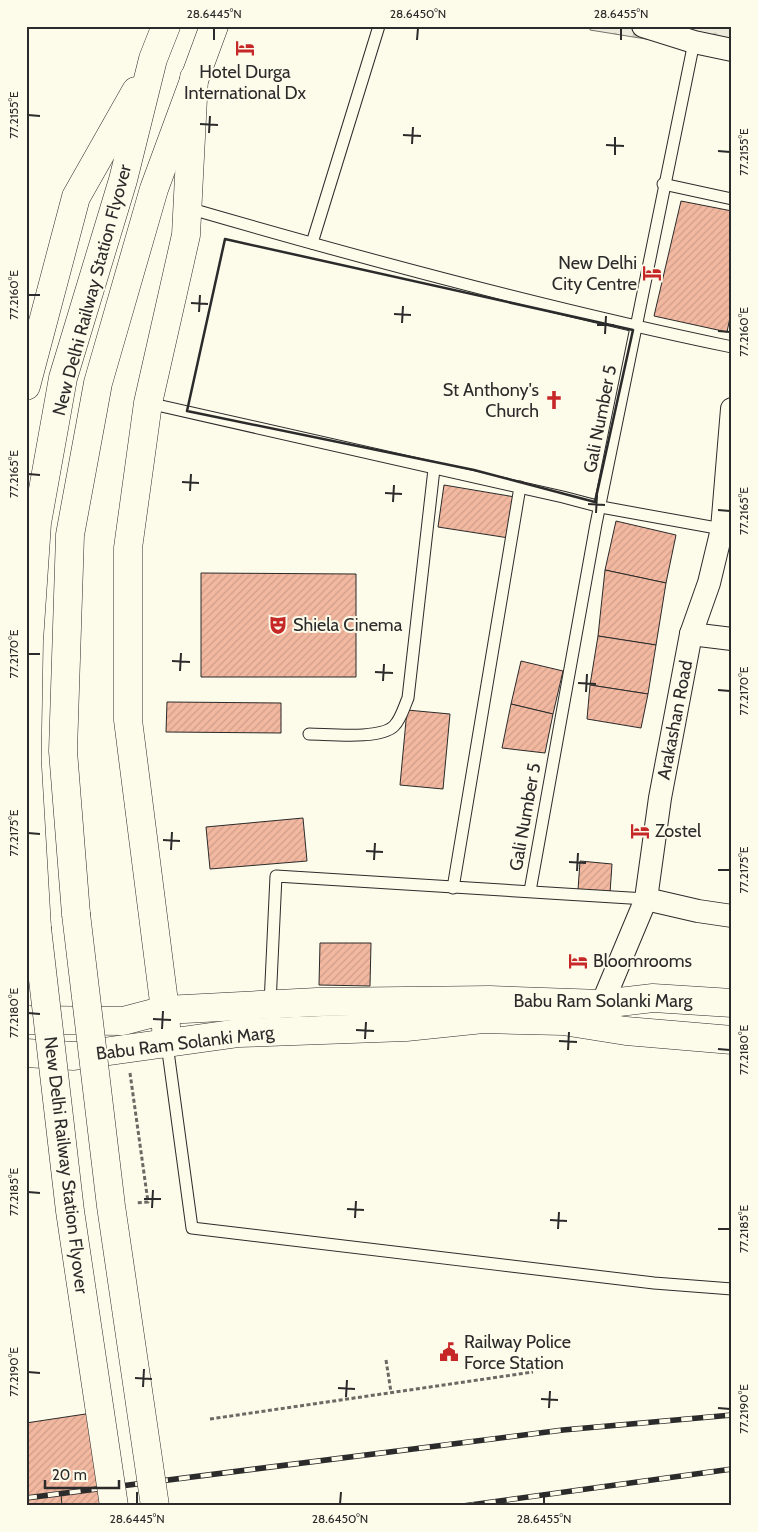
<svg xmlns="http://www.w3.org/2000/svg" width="758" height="1532" viewBox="0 0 758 1532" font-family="Cabin,sans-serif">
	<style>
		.cemetery { fill: url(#cemetery-stones); stroke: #74746e }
		.building { fill: url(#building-hatch); stroke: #2b2b2b }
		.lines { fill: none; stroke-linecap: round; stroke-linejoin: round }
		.service-casing { stroke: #2b2b2b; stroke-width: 13 }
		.minor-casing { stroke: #2b2b2b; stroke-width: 24 }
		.secondary-casing { stroke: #2b2b2b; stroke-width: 29 }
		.path { stroke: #6a6964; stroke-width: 3; stroke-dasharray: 4 2.5; stroke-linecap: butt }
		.service { stroke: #fdfbea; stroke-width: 11 }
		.minor { stroke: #fdfbea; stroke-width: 22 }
		.secondary { stroke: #fdfbea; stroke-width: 28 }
		.rail-casing { stroke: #2b2b2b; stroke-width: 5.5 }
		.rail { stroke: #fdfbea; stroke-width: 4; stroke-dasharray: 11; stroke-linecap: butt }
		.secondary-bridge-casing { stroke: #2b2b2b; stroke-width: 29; stroke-linecap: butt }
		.secondary-bridge { stroke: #fdfbea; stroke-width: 28 }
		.wall { stroke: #2b2b2b; stroke-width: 2.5 }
		.ticks { fill: none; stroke: #2b2b2b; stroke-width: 2 }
		.labels { text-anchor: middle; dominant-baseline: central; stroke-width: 4; stroke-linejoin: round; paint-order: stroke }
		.poi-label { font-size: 18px; fill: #2b2b2b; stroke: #fdfbea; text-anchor: start }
		.street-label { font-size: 18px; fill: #2b2b2b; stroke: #fdfbea }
		.neatline { fill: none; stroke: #2b2b2b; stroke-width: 2 }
		.ticks-label { font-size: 12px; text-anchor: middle; fill: #2b2b2b }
	</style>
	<defs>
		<pattern id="cemetery-stones" width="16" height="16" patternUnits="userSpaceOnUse" patternTransform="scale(1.25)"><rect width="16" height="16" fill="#ecebdb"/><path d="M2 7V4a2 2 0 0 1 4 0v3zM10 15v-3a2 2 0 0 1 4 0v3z" fill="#cbcabc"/></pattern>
		<pattern id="building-hatch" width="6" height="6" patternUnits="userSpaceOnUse" patternTransform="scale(1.25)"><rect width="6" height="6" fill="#f2b8a0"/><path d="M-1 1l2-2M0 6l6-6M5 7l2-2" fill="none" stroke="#d09e8a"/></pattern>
	</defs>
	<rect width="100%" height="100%" fill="#fdfbea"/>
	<path class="cemetery" d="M590,26H732L728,60L652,40L590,30Z"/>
	<g class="building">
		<path d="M681,201L732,211V308L727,332L654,316Z"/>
		<path d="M444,485L515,497L509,538L438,527Z"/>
		<path d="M616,521L676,535L666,583L605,570Z"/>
		<path d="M605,570L666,583L656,645L598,636Z"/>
		<path d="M201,573L356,574V677H201Z"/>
		<path d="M598,636L656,645L648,694L590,685Z"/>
		<path d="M521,661L563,671L553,714L511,704Z"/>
		<path d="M590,685L648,694L641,728L587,719Z"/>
		<path d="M167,702L281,703V733L166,732Z"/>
		<path d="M511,704L553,714L545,753L502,748Z"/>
		<path d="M407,710L450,714L443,789L400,785Z"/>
		<path d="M303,818L307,861L210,869L206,827Z"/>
		<path d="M580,861L612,864L610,893L578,890Z"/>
		<path d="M320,943H371L370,986L319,985Z"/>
		<path d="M112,1410L119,1506H26V1423Z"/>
		<path d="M61,1494L62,1506H26V1499Z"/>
	</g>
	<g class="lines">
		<g class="service-casing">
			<g id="service">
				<path d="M663,184L732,199"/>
				<path d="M188,208C367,260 549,309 732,347"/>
				<path d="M312,243L379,26"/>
				<path d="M148,403L563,497L601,507L722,529"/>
				<path d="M309,734C328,734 380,740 394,726C401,719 404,707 408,698L434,469"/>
				<path d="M453,888L520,487"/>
				<path d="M530,891L596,524L694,42"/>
				<path d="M270,1004L276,876L646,899"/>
				<path d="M167,1044L192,1228L654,1283L732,1289"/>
			</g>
		</g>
		<g class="minor-casing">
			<g id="minor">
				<path d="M643,26L694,42L732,50"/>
				<path d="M691,634L732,639"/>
				<path d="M646,899L698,911L732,916"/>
				<path d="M600,1018L602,1004L646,899L660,798L691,634L709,583L722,529L732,409"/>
			</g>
		</g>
		<g class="secondary-casing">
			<g id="secondary">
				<path d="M26,386L76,197L136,91"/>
				<path d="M76,914L63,751L70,535L98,383L154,189L214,26"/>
				<path d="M37,928L27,759L29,641L37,523L63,378L123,180L153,59L166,26"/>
				<path d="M26,1020L123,1021L165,1010L317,1002L490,1000L602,1004L653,998L732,1003"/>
				<path d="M167,1044L165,1010L128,720V548L148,403L186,235L194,78"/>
				<path d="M26,1053L74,1056L239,1033L406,1027L483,1019L563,1021L626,1031L732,1040"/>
			</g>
		</g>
		<g class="path">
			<path d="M130,1073L148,1202L136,1203"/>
			<path d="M386,1360L391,1392"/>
			<path d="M210,1419L533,1372"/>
		</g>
		<use href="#service" class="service"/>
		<use href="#minor" class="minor"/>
		<use href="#secondary" class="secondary"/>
		<g class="rail-casing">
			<g id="rail">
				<path d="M26,1498L563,1430L732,1415"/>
				<path d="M463,1506L732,1469"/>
			</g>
		</g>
		<use href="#rail" class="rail"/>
		<g class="secondary-bridge-casing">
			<g id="secondary-bridge">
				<path d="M76,914L111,1206L155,1506"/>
				<path d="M37,928L70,1211L114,1506"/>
			</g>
		</g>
		<use href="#secondary-bridge" class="secondary-bridge"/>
		<path class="wall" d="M225,239L633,330L595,502L474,470L187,411Z"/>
	</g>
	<path class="ticks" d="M214,40V28M417,40L418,28M621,40V28M28,115L40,116M200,124L218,125M209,133L210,116M403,135L421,136M412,144L413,127M606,145L624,146M718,151L730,152M615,155V137M28,295H40M191,303L208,304M199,312L200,295M394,314L411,315M402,323L403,306M597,325H614M718,331L730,332M605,334L606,316M28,474L40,475M182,482L199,483M190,491L191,474M385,493L402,494M393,502L394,485M588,504L605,505M718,510L730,511M596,513L597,495M28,654H40M172,661L190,662M180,671L181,653M375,672L393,673M383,681L384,664M578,683L596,684M718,690L730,691M586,692L587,674M28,833L40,834M163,840L180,841M171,850L172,832M366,851L383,852M374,860L375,843M569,862L586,863M718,870H730M577,871L578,853M28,1013L40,1014M153,1019L171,1020M162,1029L163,1011M356,1030L374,1031M365,1039L366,1022M559,1041L577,1042M718,1049L730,1050M568,1050L569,1032M28,1192L40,1193M144,1199H161M152,1208L153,1190M347,1209L364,1210M355,1218L356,1201M550,1220L567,1221M558,1229L559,1212M718,1229H730M28,1372L40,1373M135,1378L152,1379M143,1387L144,1369M338,1388L355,1389M346,1397L347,1380M541,1399L558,1400M549,1408L550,1391M718,1408L730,1409M137,1504V1492M340,1504L341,1492M544,1504V1492"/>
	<defs>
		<g id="hotel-bare" transform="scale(1.5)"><path d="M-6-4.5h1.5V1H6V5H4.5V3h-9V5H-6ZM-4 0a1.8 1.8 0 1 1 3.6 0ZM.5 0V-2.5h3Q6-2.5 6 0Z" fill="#c62828" stroke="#fdfbea" stroke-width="2.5" paint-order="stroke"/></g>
		<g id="church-bare" transform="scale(1.5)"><path d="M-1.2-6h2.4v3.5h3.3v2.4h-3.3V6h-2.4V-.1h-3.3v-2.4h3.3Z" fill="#c62828" stroke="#fdfbea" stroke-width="2.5" paint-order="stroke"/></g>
		<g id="theatre-bare" transform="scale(1.5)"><path d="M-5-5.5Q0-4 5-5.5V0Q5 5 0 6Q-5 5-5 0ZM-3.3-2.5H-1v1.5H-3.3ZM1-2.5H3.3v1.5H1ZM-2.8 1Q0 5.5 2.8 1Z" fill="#c62828" stroke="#fdfbea" stroke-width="2.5" paint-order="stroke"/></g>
		<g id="civic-bare" transform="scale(1.5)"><path d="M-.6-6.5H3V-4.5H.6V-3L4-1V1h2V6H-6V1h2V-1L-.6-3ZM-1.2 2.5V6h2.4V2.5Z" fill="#c62828" stroke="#fdfbea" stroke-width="2.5" paint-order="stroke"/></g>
	</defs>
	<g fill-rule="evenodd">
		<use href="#hotel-bare" x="245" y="48"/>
		<use href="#hotel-bare" x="652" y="273"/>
		<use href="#church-bare" x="554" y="400"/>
		<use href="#theatre-bare" x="278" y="625"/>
		<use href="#hotel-bare" x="640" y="831"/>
		<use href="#hotel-bare" x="578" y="961"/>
		<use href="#civic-bare" x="449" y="1352"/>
	</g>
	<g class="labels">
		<g class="poi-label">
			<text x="245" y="72" text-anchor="middle">Hotel Durga<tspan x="245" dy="21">International Dx</tspan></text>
			<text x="637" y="263" text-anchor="end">New Delhi<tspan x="637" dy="21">City Centre</tspan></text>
			<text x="539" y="390" text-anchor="end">St Anthony's<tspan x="539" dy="21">Church</tspan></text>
			<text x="293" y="625">Shiela Cinema</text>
			<text x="655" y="831">Zostel</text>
			<text x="593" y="961">Bloomrooms</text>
			<text x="464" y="1342">Railway Police<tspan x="464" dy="21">Force Station</tspan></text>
		</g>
		<g class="street-label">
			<text transform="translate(92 290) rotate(-75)">New Delhi Railway Station Flyover</text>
			<text transform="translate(600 419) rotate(-79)">Gali Number 5</text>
			<text transform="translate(675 720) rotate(-79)">Arakashan Road</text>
			<text transform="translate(525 817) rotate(-80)">Gali Number 5</text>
			<text x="603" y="1001">Babu Ram Solanki Marg</text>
			<text transform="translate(185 1043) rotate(-7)">Babu Ram Solanki Marg</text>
			<text transform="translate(66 1165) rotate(83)">New Delhi Railway Station Flyover</text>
		</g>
	</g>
	<rect width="758" height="1532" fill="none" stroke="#fdfbea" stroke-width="55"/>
	<path d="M45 1480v8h74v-8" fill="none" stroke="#2b2b2b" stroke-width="2.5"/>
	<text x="52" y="1480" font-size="15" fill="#2b2b2b" stroke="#fdfbea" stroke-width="4" paint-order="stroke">20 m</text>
	<rect x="28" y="28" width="702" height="1476" class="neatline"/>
	<g class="ticks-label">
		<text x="214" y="18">28.6445°N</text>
		<text x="418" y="18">28.6450°N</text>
		<text x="621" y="18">28.6455°N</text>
		<text transform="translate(14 115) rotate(-90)" y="4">77.2155°E</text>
		<text transform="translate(744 152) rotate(-90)" y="4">77.2155°E</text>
		<text transform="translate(14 295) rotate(-90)" y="4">77.2160°E</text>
		<text transform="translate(744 332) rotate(-90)" y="4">77.2160°E</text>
		<text transform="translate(14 474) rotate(-90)" y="4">77.2165°E</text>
		<text transform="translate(744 511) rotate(-90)" y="4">77.2165°E</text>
		<text transform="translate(14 654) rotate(-90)" y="4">77.2170°E</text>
		<text transform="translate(744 691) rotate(-90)" y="4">77.2170°E</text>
		<text transform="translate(14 833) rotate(-90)" y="4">77.2175°E</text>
		<text transform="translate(744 870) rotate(-90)" y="4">77.2175°E</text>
		<text transform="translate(14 1013) rotate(-90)" y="4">77.2180°E</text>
		<text transform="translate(744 1050) rotate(-90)" y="4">77.2180°E</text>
		<text transform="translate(14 1192) rotate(-90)" y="4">77.2185°E</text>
		<text transform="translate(744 1229) rotate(-90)" y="4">77.2185°E</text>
		<text transform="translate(14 1372) rotate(-90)" y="4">77.2190°E</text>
		<text transform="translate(744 1409) rotate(-90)" y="4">77.2190°E</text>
		<text x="137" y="1523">28.6445°N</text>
		<text x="340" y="1523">28.6450°N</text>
		<text x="544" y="1523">28.6455°N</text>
	</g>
</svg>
